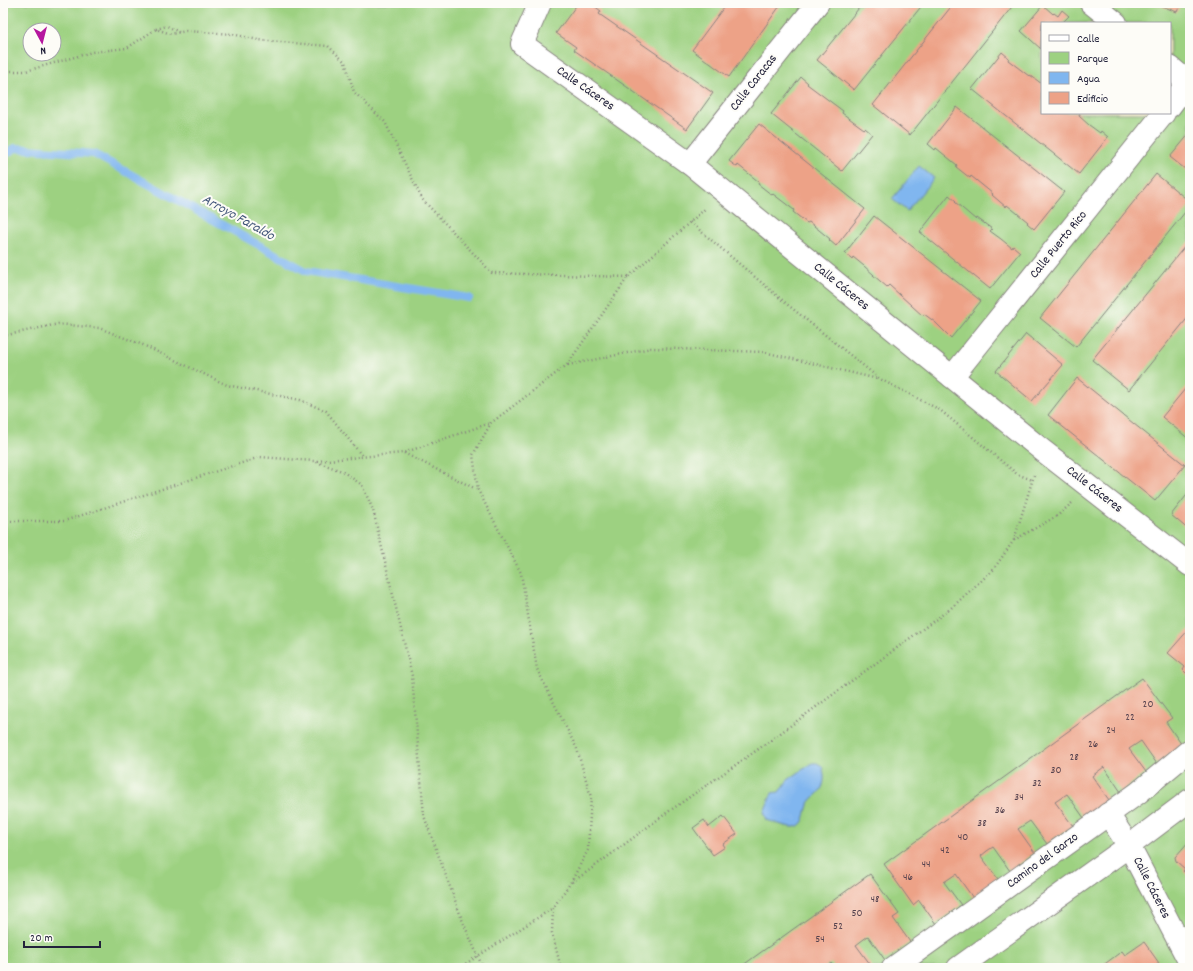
<svg xmlns="http://www.w3.org/2000/svg" width="1193" height="971" viewBox="0 0 1193 971" font-family="Dekko,sans-serif">
	<style>
		.green { fill: #9dd181; stroke: #607a5e; fill-rule: evenodd }
		.water { fill: #80b6ef; stroke: #516c95 }
		.lines { fill: none; stroke-linecap: round; stroke-linejoin: round }
		.stream { stroke: #80b6ef; stroke-width: 8 }
		.building { fill: #eda287 }
		.minor-casing { stroke: #86827e; stroke-width: 24 }
		.path { stroke: #86827e; stroke-width: 2.5; stroke-dasharray: 1 3; stroke-linecap: butt }
		.minor { stroke: #fff; stroke-width: 22 }
		.labels { text-anchor: middle; dominant-baseline: central; stroke-width: 4; stroke-linejoin: round; paint-order: stroke }
		.number-label { font-size: 11px; fill: #55424e }
		.street-label { font-size: 13px; fill: #22223b; stroke: #fdfcf7 }
		.water-label { font-size: 14px; font-style: italic; fill: #43567a; stroke: #fdfcf7 }
	</style>
	<rect width="100%" height="100%" fill="#fdfcf7"/>
	<filter id="ink" filterUnits="userSpaceOnUse"><feTurbulence type="fractalNoise" baseFrequency=".025" numOctaves="2"/><feDisplacementMap in="SourceGraphic" scale="8" xChannelSelector="R" yChannelSelector="G"/><feConvolveMatrix kernelMatrix="1 2 1 2 8 2 1 2 1" color-interpolation-filters="sRGB"/></filter>
	<filter id="wash" filterUnits="userSpaceOnUse"><feTurbulence type="fractalNoise" baseFrequency=".012" numOctaves="4" result="noise"/><feDisplacementMap in="SourceGraphic" scale="16" xChannelSelector="R" yChannelSelector="G"/><feGaussianBlur stdDeviation="0.9" result="paint"/><feColorMatrix in="noise" values="0 0 0 0 0 0 0 0 0 0 0 0 0 0 0 0 0 1.4 0 .05"/><feComposite in="paint" operator="in"/></filter>
	<g filter="url(#wash)">
		<rect width="100%" height="100%" fill="#e9e2c0"/>
		<path class="green" d="M3,3H1190V968H3ZM1042,23H1170V113H1042ZM30,30H54V54H30Z"/>
		<g class="water">
			<path d="M919,166L934,178L907,211L892,199Z"/>
			<path d="M812,763H817L822,766C824,772 825,779 823,785C821,793 812,797 808,805C805,812 806,825 795,827C789,828 773,822 767,820L764,812L772,793L779,792L788,780Z"/>
		</g>
		<g class="lines">
			<path class="stream" d="M3,156L15,148L94,154L306,271L469,298"/>
		</g>
		<g id="blocks">
			<g class="building">
				<path d="M578,3H590L601,11L599,14L713,93L687,129L574,50L576,47L556,33Z"/>
				<path d="M727,3H782L729,77L692,50Z"/>
				<path d="M863,3H924L854,90L817,60Z"/>
				<path d="M954,3H1015L910,135L873,105Z"/>
				<path d="M1154,3H1181L1177,12Z"/>
				<path d="M1043,5L1053,14L1054,13L1058,16L1062,10L1069,16L1063,22L1064,23H1042L1041,49L1021,31Z"/>
				<path d="M1002,52L1009,58L1008,60L1029,76L1030,75L1042,84V113H1078L1080,114L1079,116L1089,125L1100,133L1101,131L1108,137L1079,174L972,89Z"/>
				<path d="M801,77L808,83L807,84L843,111L842,113L864,129L865,128L872,134L842,171L771,114Z"/>
				<path d="M957,107L1064,192L1034,229L1027,223L1028,222L1007,205L1006,207L992,195L993,194L971,176L970,178L956,167L957,165L936,148L935,150L928,144Z"/>
				<path d="M759,124L865,209L836,246L829,240L830,239L819,230L809,222L807,223L793,212L794,210L773,194L772,195L758,184L759,182L738,165L737,167L729,161Z"/>
				<path d="M1190,133V173L1170,157Z"/>
				<path d="M1156,174L1190,202V206L1076,347L1040,318Z"/>
				<path d="M949,195L956,201L955,202L976,220L977,218L992,229L990,231L1001,239L1012,248L1013,246L1020,252L990,289L920,232Z"/>
				<path d="M874,216L981,301L951,338L935,322L924,314L923,316L889,285L887,287L873,275H874L864,266L853,257L852,259L845,253Z"/>
				<path d="M1190,240V315L1129,390L1092,360Z"/>
				<path d="M1026,334L1063,365L1032,401L996,371Z"/>
				<path d="M1077,378L1185,465L1155,501L1048,415Z"/>
				<path d="M1190,383V440L1162,417Z"/>
				<path d="M1190,491V531L1171,515Z"/>
				<path d="M1190,628V677L1183,670L1185,667L1168,653Z"/>
				<path d="M1142,678L1172,718L1166,722L1182,745L1157,764L1141,741L1129,749L1146,772L1121,792L1104,767L1092,776L1109,800L1084,818L1067,794L1055,802L1073,826L1047,844L1030,821L1018,829L1035,853L1010,871L993,847L987,851L981,856L998,879L973,898L956,874L944,882L961,905L936,924L919,900L913,905L884,864Z"/>
				<path d="M723,816L737,834L723,844L725,847L713,855L693,828L704,820L709,827Z"/>
				<path d="M1190,840V877L1183,871L1185,869L1176,861L1175,857Z"/>
				<path d="M870,874L899,914L893,918L910,942L898,951L885,960L868,936L856,945L873,968H835L831,963L824,968H739Z"/>
				<path d="M1144,942L1159,963L1153,968H1103L1102,966L1122,951L1125,955Z"/>
			</g>
		</g>
	</g>
	<g filter="url(#ink)">
		<use href="#blocks" fill-opacity="0" stroke="#86827e" stroke-width="1"/>
		<g class="lines">
			<g class="minor-casing">
				<g id="minor">
					<path d="M540,3L522,44L690,164L1042,450L1190,565"/>
					<path d="M1091,3L1116,23"/>
					<path d="M1170,67L1190,84"/>
					<path d="M1170,106L1190,79"/>
					<path d="M690,164L818,3"/>
					<path d="M952,377L1164,113"/>
					<path d="M1108,814L1129,846L1190,963"/>
					<path d="M893,968L1138,793L1190,750"/>
					<path d="M958,968L1129,846L1190,800"/>
				</g>
			</g>
			<g class="path">
				<path d="M156,29L167,26L179,32"/>
				<path d="M3,71H26L92,52L127,48L156,29L171,34L186,31L232,34L258,40L328,46L345,62L354,92L385,122L422,199L492,273L628,277"/>
				<path d="M690,222L788,305L880,379L940,410L1017,474L1032,480"/>
				<path d="M3,336L58,324L99,328L143,345L227,385L300,400L326,411L363,457"/>
				<path d="M568,365L651,348L764,352L878,379"/>
				<path d="M404,453L478,490"/>
				<path d="M317,461L403,453L490,423"/>
				<path d="M3,521H64L260,457L314,461L342,471L362,485L373,510L412,676L424,816L463,922L483,968"/>
				<path d="M1014,540L1057,516L1072,503"/>
				<path d="M572,882L587,872L668,812L760,748L950,609L993,570L1014,540L1034,475"/>
				<path d="M459,968L553,908"/>
				<path d="M561,968L552,933L553,908L571,882L588,850L591,797L577,749L537,669L521,573L478,490L473,455L491,423L567,365L628,277L706,208"/>
			</g>
			<use href="#minor" class="minor"/>
		</g>
	</g>
	<g class="labels">
		<g class="number-label">
			<text x="1148" y="705">20</text>
			<text x="1130" y="718">22</text>
			<text x="1111" y="731">24</text>
			<text x="1093" y="745">26</text>
			<text x="1074" y="758">28</text>
			<text x="1056" y="771">30</text>
			<text x="1037" y="784">32</text>
			<text x="1019" y="798">34</text>
			<text x="1000" y="811">36</text>
			<text x="982" y="824">38</text>
			<text x="963" y="838">40</text>
			<text x="945" y="851">42</text>
			<text x="926" y="865">44</text>
			<text x="908" y="878">46</text>
			<text x="875" y="900">48</text>
			<text x="857" y="914">50</text>
			<text x="838" y="927">52</text>
			<text x="820" y="940">54</text>
		</g>
		<g class="street-label">
			<text transform="translate(754 83) rotate(-52)">Calle Caracas</text>
			<text transform="translate(585 89) rotate(35)">Calle Cáceres</text>
			<text transform="translate(1059 245) rotate(-51)">Calle Puerto Rico</text>
			<text transform="translate(841 287) rotate(39)">Calle Cáceres</text>
			<text transform="translate(1094 490) rotate(38)">Calle Cáceres</text>
			<text transform="translate(1043 861) rotate(-36)">Camino del Garzo</text>
			<text transform="translate(1151 888) rotate(63)">Calle Cáceres</text>
		</g>
		<g class="water-label">
			<text transform="translate(238 218) rotate(29)">Arroyo Faraldo</text>
		</g>
	</g>
	<rect width="1193" height="971" fill="none" stroke="#fdfcf7" stroke-width="16"/>
	<rect x="1041" y="22" width="130" height="92" fill="#fdfcf7" stroke="#a5a5ac"/>
	<rect x="1049" y="35" width="20" height="6" fill="#ffffff" stroke="#a5a5ac"/>
	<text x="1077" y="42" font-size="12" fill="#22223b">Calle</text>
	<rect x="1049" y="52" width="20" height="12" fill="#9dd181" stroke="#a5a5ac"/>
	<text x="1077" y="62" font-size="12" fill="#22223b">Parque</text>
	<rect x="1049" y="72" width="20" height="12" fill="#80b6ef" stroke="#a5a5ac"/>
	<text x="1077" y="82" font-size="12" fill="#22223b">Agua</text>
	<rect x="1049" y="92" width="20" height="12" fill="#eda287" stroke="#a5a5ac"/>
	<text x="1077" y="102" font-size="12" fill="#22223b">Edificio</text>
	<g transform="translate(42 42) rotate(173)"><circle r="19" fill="#fdfcf7" stroke="#a5a5ac"/>
	<path d="M0-3L7 15L0 10L-7 15Z" fill="#b5179e"/>
	<text y="-6" font-size="11" font-weight="bold" text-anchor="middle" fill="#22223b">N</text>
	</g>
	<path d="M24 941v6h76v-6" fill="none" stroke="#22223b" stroke-width="2"/>
	<text x="30" y="941" font-size="12" fill="#22223b" stroke="#fdfcf7" stroke-width="3" paint-order="stroke">20 m</text>
</svg>
